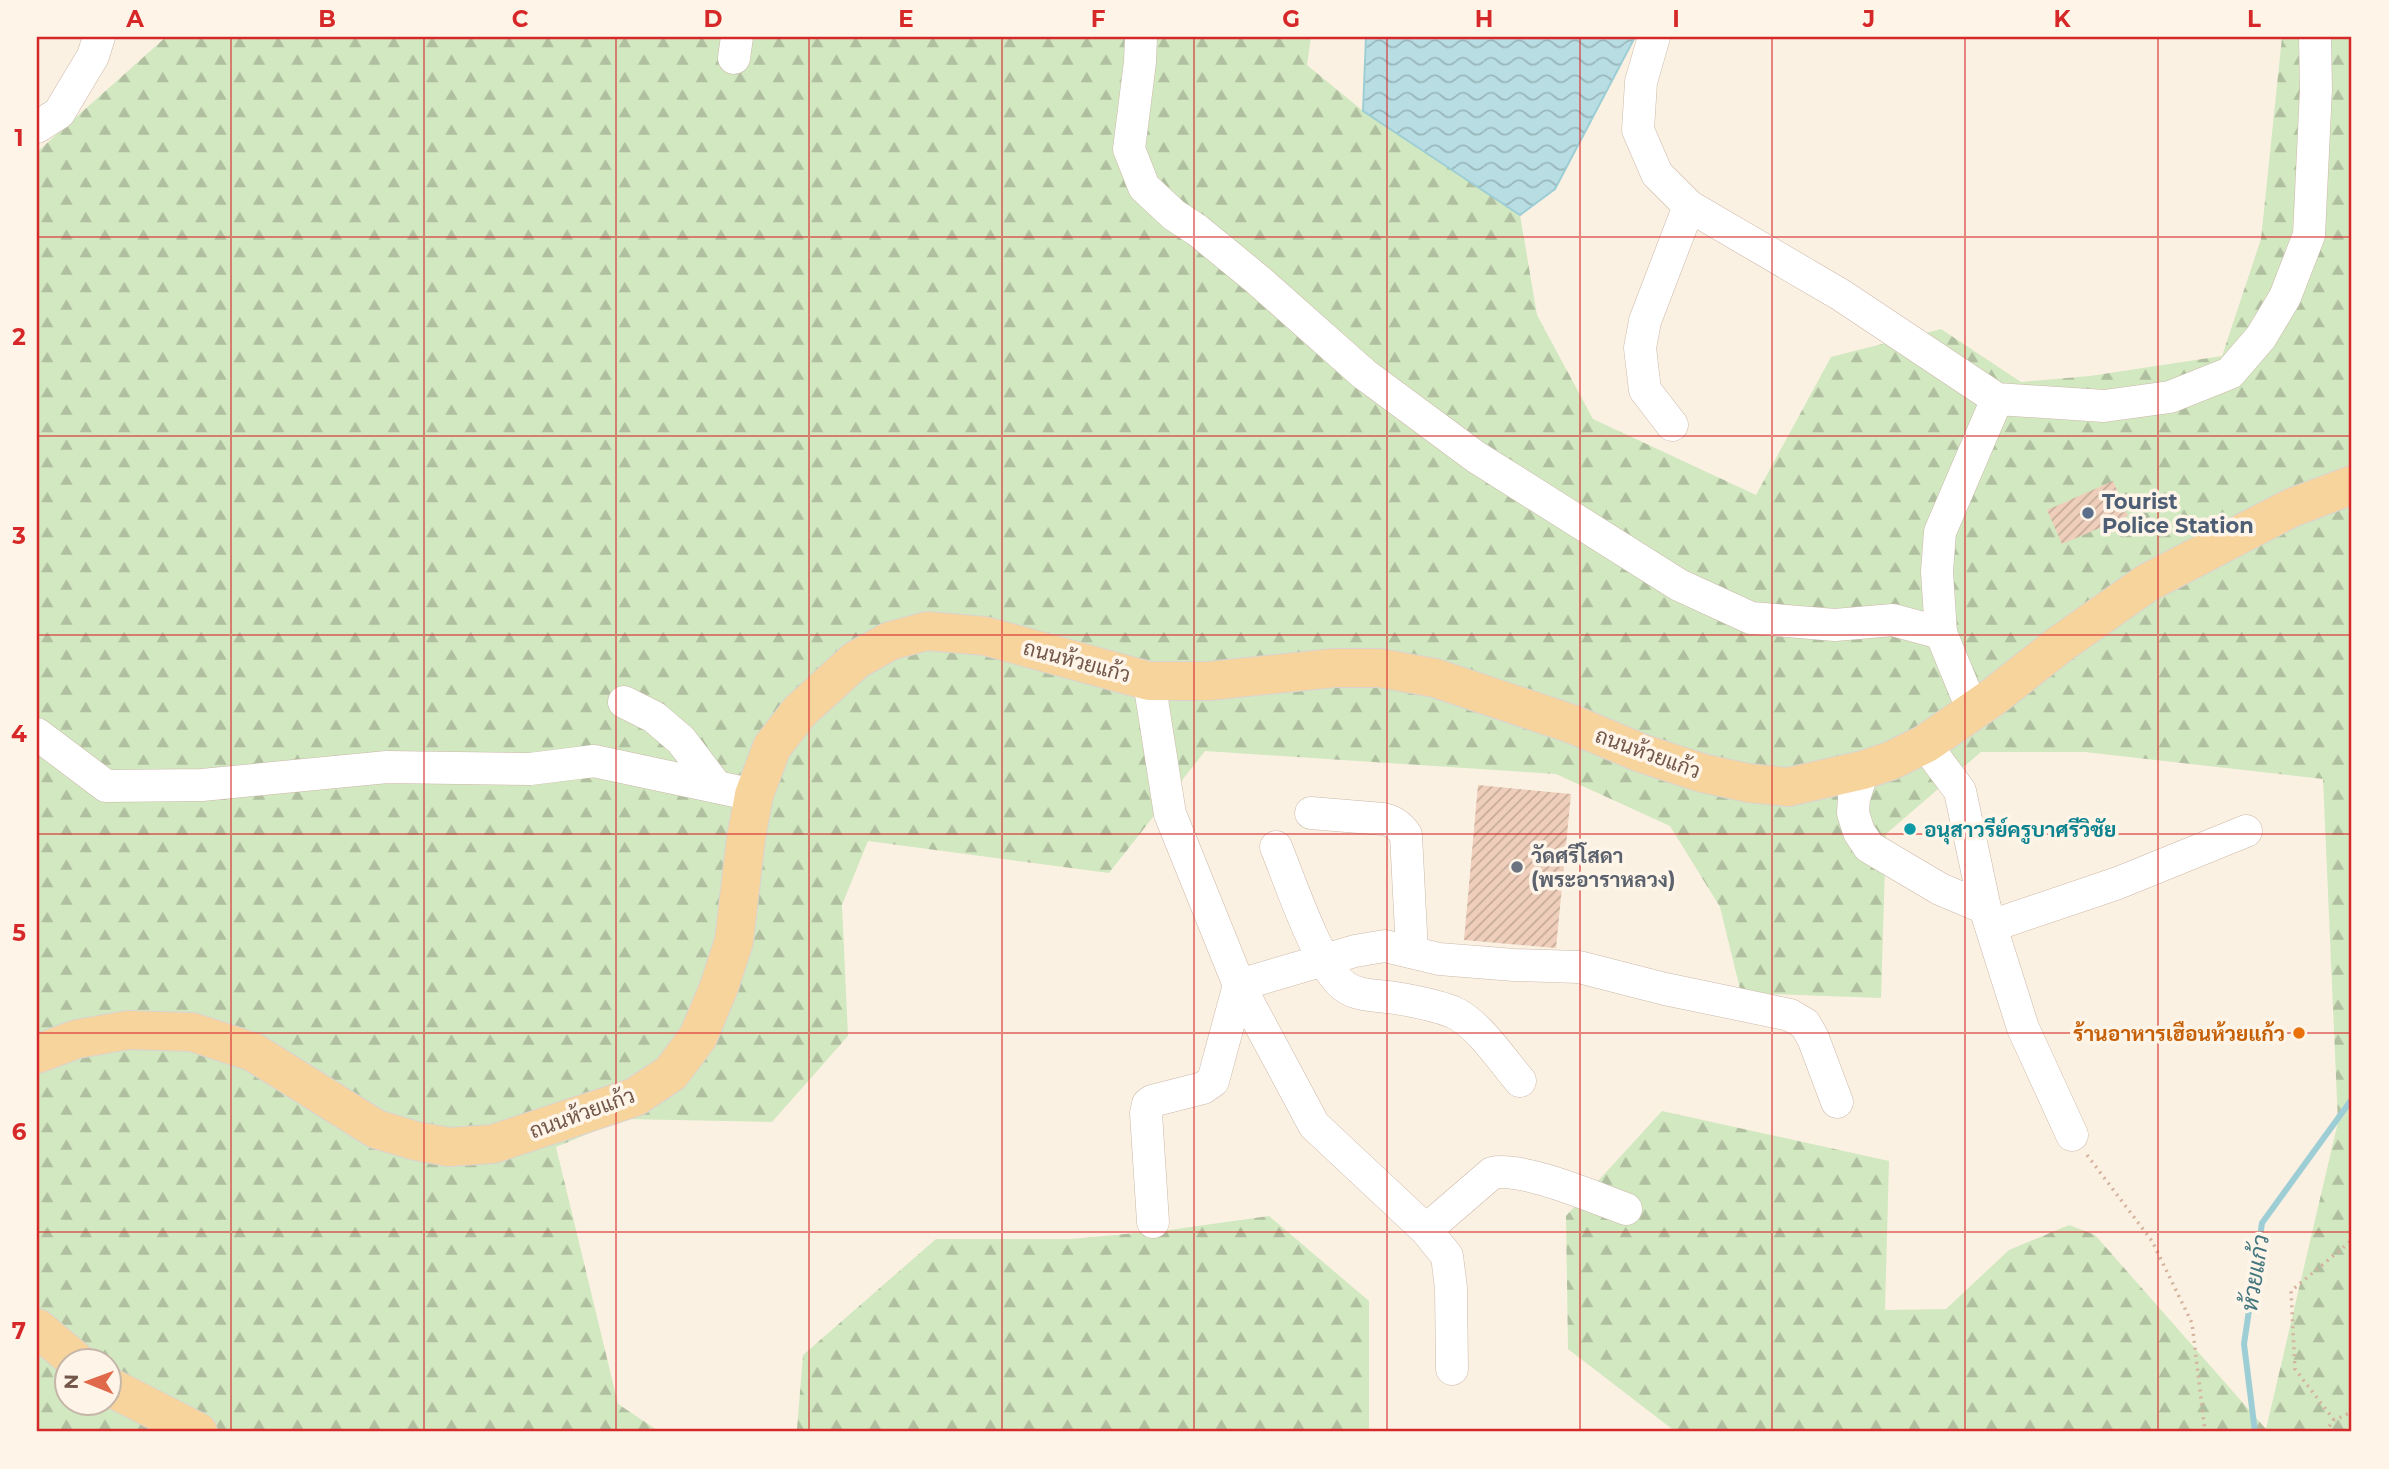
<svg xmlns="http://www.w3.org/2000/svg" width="2389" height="1469" viewBox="0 0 2389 1469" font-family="Montserrat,Sarabun,sans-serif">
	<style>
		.forest { fill: url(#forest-firs); fill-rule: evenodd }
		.water { fill: url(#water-waves); stroke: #9eced5; stroke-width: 2 }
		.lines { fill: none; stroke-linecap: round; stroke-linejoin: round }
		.stream { stroke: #9eced5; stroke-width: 6 }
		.building { fill: url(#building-hatch) }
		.minor-casing { stroke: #ccb8a9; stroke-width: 33 }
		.major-casing { stroke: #dad3d0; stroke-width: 40 }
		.path { stroke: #d4b29e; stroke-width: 3.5; stroke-dasharray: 2 5; stroke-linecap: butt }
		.minor { stroke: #fff; stroke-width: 32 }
		.major { stroke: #f8d49d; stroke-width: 38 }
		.grid { fill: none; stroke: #d62828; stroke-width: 2; stroke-opacity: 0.55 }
		.service-dot { fill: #5c6f8a; stroke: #fef5e8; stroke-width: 2.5 }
		.culture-dot { fill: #0f9aa8; stroke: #fef5e8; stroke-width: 2.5 }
		.worship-dot { fill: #6b7280; stroke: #fef5e8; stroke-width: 2.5 }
		.food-dot { fill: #e8710a; stroke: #fef5e8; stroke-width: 2.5 }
		.labels { text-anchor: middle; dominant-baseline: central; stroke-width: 7; stroke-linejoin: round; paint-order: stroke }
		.service-label { font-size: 21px; font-weight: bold; fill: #4e5e75; stroke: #fef5e8; text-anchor: start }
		.street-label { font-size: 21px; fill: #72574a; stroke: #fef5e8 }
		.culture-label { font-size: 21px; font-weight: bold; fill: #0d838f; stroke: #fef5e8; text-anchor: start }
		.worship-label { font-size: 21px; font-weight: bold; fill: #5b616d; stroke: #fef5e8; text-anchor: start }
		.food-label { font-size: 21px; font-weight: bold; fill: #c56008; stroke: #fef5e8; text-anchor: end }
		.water-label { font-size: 23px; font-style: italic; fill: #42757e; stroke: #fef5e8 }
		.neatline { fill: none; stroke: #d62828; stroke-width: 2.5 }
		.grid-label { font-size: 23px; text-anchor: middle; font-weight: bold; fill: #d62828 }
	</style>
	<defs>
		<pattern id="forest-firs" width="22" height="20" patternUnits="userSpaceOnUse" patternTransform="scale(1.75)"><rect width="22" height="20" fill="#d2e8c1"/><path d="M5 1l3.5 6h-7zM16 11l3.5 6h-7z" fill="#afbf9f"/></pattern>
		<pattern id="water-waves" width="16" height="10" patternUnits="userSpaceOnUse" patternTransform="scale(1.75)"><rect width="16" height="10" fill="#b8dee4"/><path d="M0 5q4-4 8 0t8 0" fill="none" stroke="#9ab7bb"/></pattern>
		<pattern id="building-hatch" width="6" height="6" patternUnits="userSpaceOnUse" patternTransform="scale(1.75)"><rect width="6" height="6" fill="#efcfbb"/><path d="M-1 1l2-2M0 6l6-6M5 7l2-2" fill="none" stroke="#c6ab9a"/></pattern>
	</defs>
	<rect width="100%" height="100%" fill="#fbf1e2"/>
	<g class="forest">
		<path d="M166,37H1311L1307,65L1363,111L1520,215L1537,315L1593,419L1756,495L1831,357L1941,329L2021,382L2090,376L2222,356L2261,239L2282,37H2352V1432H1676L1568,1349L1566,1216L1662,1111L1889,1161L1885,1310L1946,1309L2009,1250L2069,1225L2095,1235L2266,1429L2338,1122L2323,779L2085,752H1981L1886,834L1881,998L1741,993L1720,907L1670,826L1556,774L1205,751L1109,873L868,841L842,905L848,1036L772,1122L624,1119L556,1147L618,1404L660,1432H37V152ZM66,1360H108V1402H66Z"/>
		<path d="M1269,1216L1369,1301V1432H792L797,1429L803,1355L936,1239H1071L1169,1230Z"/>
	</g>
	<path class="water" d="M1366,37H1635L1555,189L1520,215L1363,111Z"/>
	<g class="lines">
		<path class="stream" d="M2255,1432L2244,1344L2262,1223L2352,1099"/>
	</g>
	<g class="building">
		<path d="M2113,481L2128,516L2062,544L2047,510Z"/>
		<path d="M1478,785L1571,794L1556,948L1464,940Z"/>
	</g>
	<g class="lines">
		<g class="minor-casing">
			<g id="minor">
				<path d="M1141,37L1140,62L1129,149L1144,187L1174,215L1197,230L1258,280L1364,374L1476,457L1679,585L1751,618L1835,625L1893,620L1941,633"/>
				<path d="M1654,37L1641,82L1638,130L1657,174L1689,206L1841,295L1997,399L2104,406L2170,397L2230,373L2261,337L2285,297L2309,235L2316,89L2315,37"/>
				<path d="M734,58L737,37"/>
				<path d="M37,127L59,113L93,56L99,37"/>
				<path d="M1672,425L1645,390L1640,348L1645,321L1689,206"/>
				<path d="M1149,681L1170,814L1239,985L1314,1125L1426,1230L1447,1256L1451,1288L1452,1369"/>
				<path d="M624,702L654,717L681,740L716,786"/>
				<path d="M1973,711L1941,633L1937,572L1940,532L1997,399"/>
				<path d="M37,734L106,786L202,785L387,767L530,769L594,761L754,795"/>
				<path d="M1925,744L1960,791L1985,908L2023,1028L2072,1135"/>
				<path d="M1863,770L1854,798L1853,813L1859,832L1869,847L1940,889L1985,908"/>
				<path d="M1311,813L1383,819C1394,821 1400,826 1406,835L1412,952"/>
				<path d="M1276,847C1290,881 1318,966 1344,986C1358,997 1378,995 1395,998C1414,1001 1435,1005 1453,1012C1478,1023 1502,1060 1520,1081"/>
				<path d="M1991,926L2118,883L2246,831"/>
				<path d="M1153,1222L1146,1113L1148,1104L1152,1101L1203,1088L1213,1081L1239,985L1355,951L1385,946L1439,959L1514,965L1579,967L1665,989L1790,1015L1805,1024L1813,1038L1837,1102"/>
				<path d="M1426,1230L1492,1173C1522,1166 1595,1198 1626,1209"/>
			</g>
		</g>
		<g class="major-casing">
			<g id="major">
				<path d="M37,1054L77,1039L128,1030L192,1032L253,1052L376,1129L416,1141L449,1147L493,1144L635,1097L671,1073L698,1037L719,987L734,941L746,838L754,795L772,747L800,711L856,660L890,641L927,631L985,636L1149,681H1209L1334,668H1380L1435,678L1572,724L1641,753L1702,773L1748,783L1788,787L1863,770L1890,761L1925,744L1993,697L2059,645L2147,583L2291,508L2352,485"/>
				<path d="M37,1328L75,1360"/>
				<path d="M108,1386L198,1432"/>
			</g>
		</g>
		<g class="path">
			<path d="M2087,1155L2152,1241L2192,1323L2205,1432"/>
			<path d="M2334,1420L2295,1369L2291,1291L2352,1240"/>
			<path d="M2325,1432L2334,1420L2352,1412"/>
		</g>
		<use href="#minor" class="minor"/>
		<use href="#major" class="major"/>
	</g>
	<path class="grid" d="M231,37V1432M424,37V1432M616,37V1432M809,37V1432M1002,37V1432M1194,37V1432M1387,37V1432M1580,37V1432M1772,37V1432M1965,37V1432M2158,37V1432M37,237H2352M37,436H2352M37,635H2352M37,834H2352M37,1033H2352M37,1232H2352"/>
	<circle class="service-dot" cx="2088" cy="513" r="7"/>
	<circle class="culture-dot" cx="1910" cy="829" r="7"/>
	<circle class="worship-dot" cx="1517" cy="867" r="7"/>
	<circle class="food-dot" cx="2299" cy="1033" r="7"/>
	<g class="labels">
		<g class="service-label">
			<text x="2102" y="501">Tourist<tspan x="2102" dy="24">Police Station</tspan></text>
		</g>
		<g class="street-label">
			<text transform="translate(1077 661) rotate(15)">ถนนห้วยแก้ว</text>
			<text transform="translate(1648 753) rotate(20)">ถนนห้วยแก้ว</text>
			<text transform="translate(582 1113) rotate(-20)">ถนนห้วยแก้ว</text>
		</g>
		<g class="culture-label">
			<text x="1924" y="829">อนุสาวรีย์ครูบาศรีวิชัย</text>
		</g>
		<g class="worship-label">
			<text x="1531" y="855">วัดศรีโสดา<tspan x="1531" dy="24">(พระอาราหลวง)</tspan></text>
		</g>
		<g class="food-label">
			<text x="2285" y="1033">ร้านอาหารเฮือนห้วยแก้ว</text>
		</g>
		<g class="water-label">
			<text transform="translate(2255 1273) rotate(-81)">ห้วยแก้ว</text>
		</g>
	</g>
	<rect width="2389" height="1469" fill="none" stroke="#fef5e8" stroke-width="77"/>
	<g transform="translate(88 1382) rotate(271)"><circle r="33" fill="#fef5e8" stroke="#c6b6a9" stroke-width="2"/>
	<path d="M0-5L12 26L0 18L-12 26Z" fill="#e1694b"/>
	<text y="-10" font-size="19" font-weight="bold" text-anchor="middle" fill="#72574a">N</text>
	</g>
	<rect x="38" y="38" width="2312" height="1392" class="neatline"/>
	<g class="grid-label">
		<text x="135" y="27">A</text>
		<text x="327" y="27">B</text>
		<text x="520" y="27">C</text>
		<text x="713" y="27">D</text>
		<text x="906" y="27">E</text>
		<text x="1098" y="27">F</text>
		<text x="1291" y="27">G</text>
		<text x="1484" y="27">H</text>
		<text x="1676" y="27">I</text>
		<text x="1869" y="27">J</text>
		<text x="2062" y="27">K</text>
		<text x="2254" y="27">L</text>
		<text x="19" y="146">1</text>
		<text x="19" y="345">2</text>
		<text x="19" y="544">3</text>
		<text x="19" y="742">4</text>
		<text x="19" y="941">5</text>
		<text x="19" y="1140">6</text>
		<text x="19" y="1339">7</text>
	</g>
</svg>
